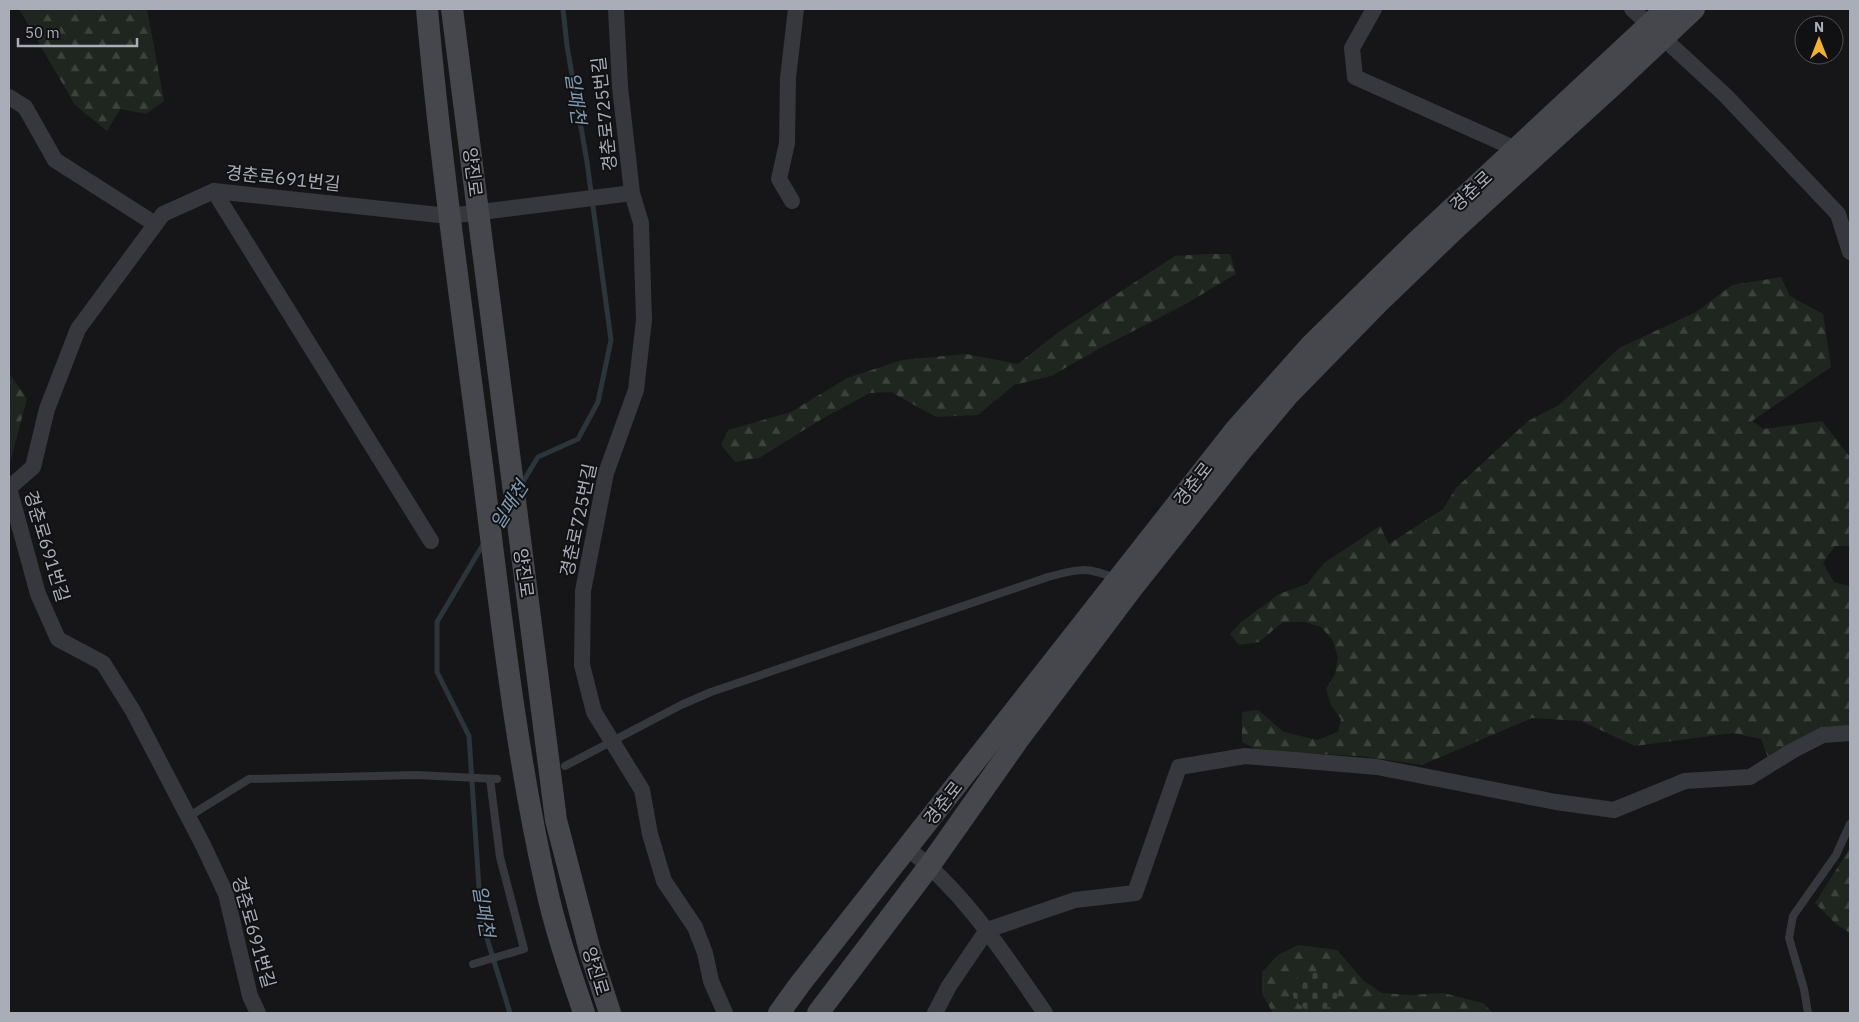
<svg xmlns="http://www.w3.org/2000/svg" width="1859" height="1022" viewBox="0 0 1859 1022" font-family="'IBM Plex Sans','Noto Sans KR',sans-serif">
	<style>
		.forest { fill: url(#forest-firs) }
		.cemetery { fill: url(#cemetery-stones) }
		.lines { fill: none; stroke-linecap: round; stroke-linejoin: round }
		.stream { stroke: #2c353c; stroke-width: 5 }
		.lane { stroke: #37383d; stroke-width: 8 }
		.street { stroke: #37383d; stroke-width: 16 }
		.secondary { stroke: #45474d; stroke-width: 22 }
		.labels { text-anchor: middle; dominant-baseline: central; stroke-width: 4; stroke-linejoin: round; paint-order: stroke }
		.street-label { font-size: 18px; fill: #a8adb8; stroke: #111113 }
		.water-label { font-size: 19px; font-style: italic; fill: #7f9bb3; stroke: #111113 }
	</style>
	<defs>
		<pattern id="forest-firs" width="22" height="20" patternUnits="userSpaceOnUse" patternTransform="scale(1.25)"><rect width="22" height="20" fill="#1e261f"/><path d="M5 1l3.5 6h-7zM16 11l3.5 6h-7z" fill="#3c433d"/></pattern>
		<pattern id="cemetery-stones" width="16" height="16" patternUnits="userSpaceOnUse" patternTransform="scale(1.25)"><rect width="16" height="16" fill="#1e261f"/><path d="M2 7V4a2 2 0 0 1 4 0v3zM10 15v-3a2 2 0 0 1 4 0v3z" fill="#3c433d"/></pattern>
	</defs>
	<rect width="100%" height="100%" fill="#161618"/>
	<g class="forest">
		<path d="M19,9H147L164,101L146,114L120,109L107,131L75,105Z"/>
		<path d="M1205,254H1230L1236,274L1184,305L1104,346L1051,376L1014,385L978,415L936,417L891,392L870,393L820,420L759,458L735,462L721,445L728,430L791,412L847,378L902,360L966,354L1018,364L1060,331L1175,256Z"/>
		<path d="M1781,277L1790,296L1823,314L1831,367L1752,421L1763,429L1822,421L1850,457V546H1835L1823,563L1834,582L1850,586V726L1769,760L1761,739L1733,733L1635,746L1581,721L1532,718L1422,765L1360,756L1260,751L1242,742V712L1258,710L1284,732L1317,740L1338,732L1341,719L1331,705L1326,689L1335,674L1338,657L1332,639L1321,627L1305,622H1283L1259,642L1239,645L1230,634L1241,622L1279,594L1307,584L1324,563L1380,526L1389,544L1443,509L1456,488L1528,421L1559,405L1619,348L1696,312L1732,285Z"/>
		<path d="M9,373L27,399L9,466Z"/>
		<path d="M1850,848V933L1836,924L1815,903Z"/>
		<path d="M1298,945L1337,950L1364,981L1382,993L1410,995L1443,993L1483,1003L1493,1013H1273L1262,994V972L1278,955Z"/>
	</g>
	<path class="cemetery" d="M1302,972H1321L1339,985L1338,997L1327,1009L1308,1011C1290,999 1286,989 1302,972Z"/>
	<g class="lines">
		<g class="stream">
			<path d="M521,485L538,457L578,439L598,402L611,340L587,162L567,46L563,9"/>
			<path d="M496,523L508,505"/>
			<path d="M484,543L437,622V672L469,736L481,919L510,1013"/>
		</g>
		<g class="lane">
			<path d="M565,766L681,705L711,692L1048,577C1077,569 1088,566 1116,579"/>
			<path d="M188,817L249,779L417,775L497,779"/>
			<path d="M473,964L524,949L500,857L490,779"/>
			<path d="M1808,1013L1804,989L1789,938L1793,916L1836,855L1850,824"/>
		</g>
		<g class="street">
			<path d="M616,9L620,87L632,193L641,223L644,320L636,390L606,473L583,591L582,665L594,712L642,790L650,834L664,881L695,927L705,953L711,981L725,1013"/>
			<path d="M1374,9L1352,48L1355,77L1516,149"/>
			<path d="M1632,9L1726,96L1838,214L1850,252"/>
			<path d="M9,97L25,107L55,160L155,224"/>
			<path d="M214,191L431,541"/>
			<path d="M792,201L779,179L787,143L788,78L796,9"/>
			<path d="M907,848C965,892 1004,954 1045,1013"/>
			<path d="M258,1013L250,996L226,894L203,845L133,711L103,663L58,639L38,594L9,488L33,467L47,409L78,329L163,214L214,191L449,216L632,193"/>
			<path d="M935,1013L949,986L987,930L1075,900L1135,893L1179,767L1245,756L1377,767L1556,802L1614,810L1685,781L1750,777L1792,751L1823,735L1850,733"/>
		</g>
		<g class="secondary">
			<path d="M427,9C441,167 464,324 484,481C501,616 516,753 546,886C555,929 570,971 584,1013"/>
			<path d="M452,9L556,820L590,951L610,1013"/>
			<path d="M779,1013L800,984L1236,429L1311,345L1416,242L1666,9"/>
			<path d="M818,1013L930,865L1018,740L1133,587L1242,450L1289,394L1379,302L1457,227L1612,86L1694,9"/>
		</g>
	</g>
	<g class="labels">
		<g class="street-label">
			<text transform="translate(604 114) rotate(-96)">경춘로725번길</text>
			<text transform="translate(473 172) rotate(83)">양진로</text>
			<text transform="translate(283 178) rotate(6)">경춘로691번길</text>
			<text transform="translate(1471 191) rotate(-43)">경춘로</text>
			<text transform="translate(1193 484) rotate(-52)">경춘로</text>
			<text transform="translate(578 520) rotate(-78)">경춘로725번길</text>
			<text transform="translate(47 546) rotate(73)">경춘로691번길</text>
			<text transform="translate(524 573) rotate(82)">양진로</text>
			<text transform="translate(943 803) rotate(-52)">경춘로</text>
			<text transform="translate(254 932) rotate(74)">경춘로691번길</text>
			<text transform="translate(596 971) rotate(73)">양진로</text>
		</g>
		<g class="water-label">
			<text transform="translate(576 98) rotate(82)">일패천</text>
			<text transform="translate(509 505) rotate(-58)">일패천</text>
			<text transform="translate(484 911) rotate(81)">일패천</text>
		</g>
	</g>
	<rect width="1859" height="1022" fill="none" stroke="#a8adb8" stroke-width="20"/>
	<g transform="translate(1819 40)"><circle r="24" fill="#111113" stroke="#4d4f55"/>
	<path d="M0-4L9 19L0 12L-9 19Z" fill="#f2b134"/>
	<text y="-8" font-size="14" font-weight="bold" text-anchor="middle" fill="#a8adb8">N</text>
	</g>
	<path d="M18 38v8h119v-8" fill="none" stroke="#a8adb8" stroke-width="2.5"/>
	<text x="25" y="38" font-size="15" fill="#a8adb8" stroke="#111113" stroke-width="4" paint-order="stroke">50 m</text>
</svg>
